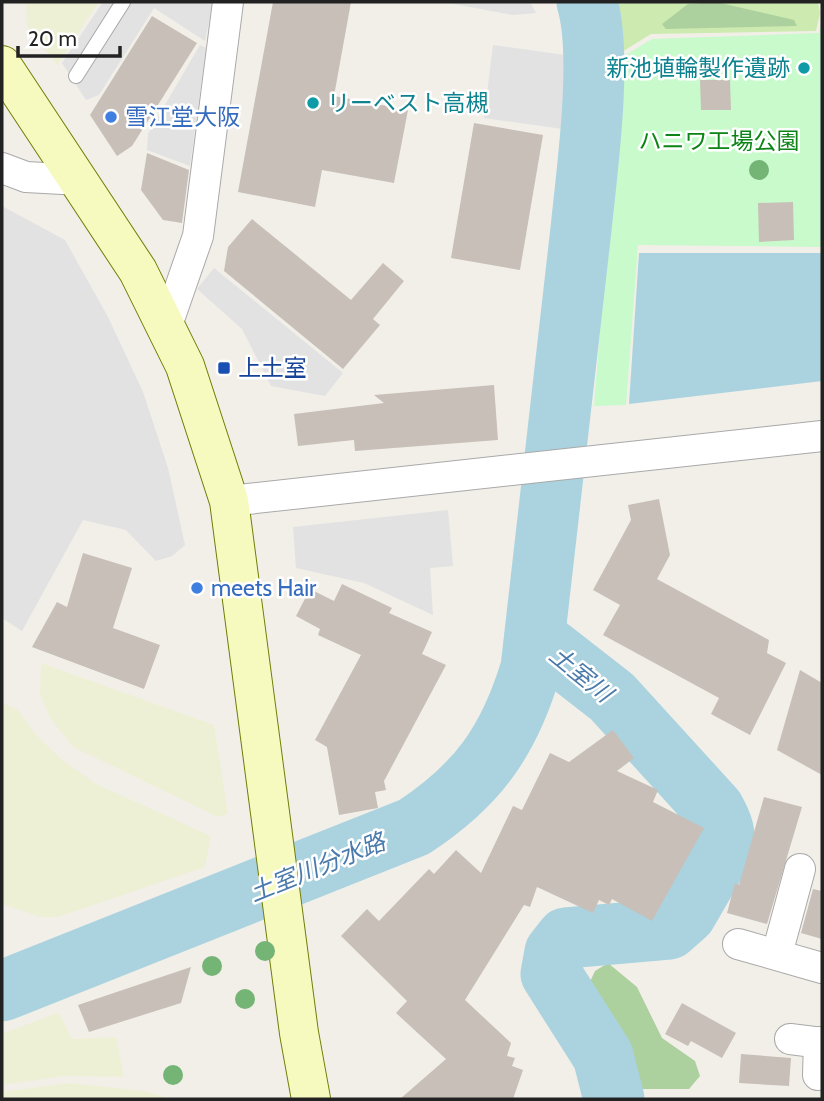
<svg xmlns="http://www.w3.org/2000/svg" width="824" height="1101" viewBox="0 0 824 1101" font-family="Cabin,'Noto Sans JP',sans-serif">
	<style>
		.farmland { fill: #eef0d5 }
		.grass { fill: #cdebb0 }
		.forest { fill: #add19e }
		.park { fill: #c8facc }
		.parking { fill: #e2e2e2 }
		.water { fill: #aad3df }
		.pier { fill: #fff }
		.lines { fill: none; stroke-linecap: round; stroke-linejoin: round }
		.river { stroke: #aad3df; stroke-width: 61 }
		.building { fill: #c7bfb8 }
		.lane-casing { stroke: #a9a9a9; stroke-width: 16 }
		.street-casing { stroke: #a9a9a9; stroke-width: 32 }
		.secondary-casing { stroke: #707d05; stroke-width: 40 }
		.lane { stroke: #fff; stroke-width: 14 }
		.street { stroke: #fff; stroke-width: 30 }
		.secondary { stroke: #f7fabf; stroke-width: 38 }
		.tree { fill: #74b475 }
		.culture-dot { fill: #0f9aa8; stroke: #fff; stroke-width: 2.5 }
		.shop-dot { fill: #3f7fe0; stroke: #fff; stroke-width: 2.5 }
		.transit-dot { fill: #1a4fb4; stroke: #fff; stroke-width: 2.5 }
		.labels { text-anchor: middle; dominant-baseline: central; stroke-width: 5; stroke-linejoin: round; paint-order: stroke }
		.culture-label { font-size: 23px; fill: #0d838f; stroke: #fff; text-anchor: end }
		.shop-label { font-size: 23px; fill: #366cbe; stroke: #fff; text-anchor: start }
		.park-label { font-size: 23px; fill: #0c8416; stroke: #fff }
		.transit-label { font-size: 23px; fill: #164399; stroke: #fff; text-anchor: start }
		.water-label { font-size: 24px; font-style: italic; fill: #4a7aab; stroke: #fff }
	</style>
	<rect width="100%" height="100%" fill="#f2efe9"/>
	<g class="farmland">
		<path d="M26,2H99L57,65L27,26Z"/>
		<path d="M41,663L214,725L228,814L218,817L73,747L50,718L40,694Z"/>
		<path d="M2,702L18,710L36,735L60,758L96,784L211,836L205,867L58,917H41L2,904Z"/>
		<path d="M59,1012L72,1039L116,1037L124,1077L63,1076L2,1085V1034Z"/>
		<path d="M68,1083L145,1091L171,1099H2V1092Z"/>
	</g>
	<path class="grass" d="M614,2H818L820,13L816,31L651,34L622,52L621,30Z"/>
	<g class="forest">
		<path d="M716,2L794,20L797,26L666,29L662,24L688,4Z"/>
		<path d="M608,963L637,987L662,1038L695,1061L700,1076L689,1089H636L616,1037L587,988L595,971Z"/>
	</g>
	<path class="park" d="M822,19V247L638,245L626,405L594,406L622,57L652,39L819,33Z"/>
	<g class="parking">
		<path d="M103,2H213L205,41L154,8L99,95L86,100L62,63Z"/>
		<path d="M443,2H530L536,13L512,15Z"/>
		<path d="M200,45L206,48L190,166L147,150L148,134Z"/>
		<path d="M493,45L579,57L570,130L484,118Z"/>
		<path d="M2,206L65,240L108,317L143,392L168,468L185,545L172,556L156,561L126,530L83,520L22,631L2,618Z"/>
		<path d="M214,268L343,373L325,396L271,386L242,329L197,289Z"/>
		<path d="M448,510L453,566L430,568L433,615L364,583L296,568L293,527Z"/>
	</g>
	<path class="water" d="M639,253H822V381L629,404Z"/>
	<path class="pier" d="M537,433L577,435L574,489L533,486Z"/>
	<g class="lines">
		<g class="river">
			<path d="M535,637L612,697L714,809C722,823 728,837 722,852L686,914L669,929L566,938L555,952L551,974L603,1056L614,1099"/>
			<path d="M2,991L414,827C478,785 509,741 531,668C548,522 565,376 581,229C587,170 603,56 587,2"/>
		</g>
	</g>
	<g class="building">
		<path d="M273,2H351L334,96L408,110L394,183L322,170L315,207L238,192Z"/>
		<path d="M152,16L197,43L132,146L117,156L90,115Z"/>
		<path d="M700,80H730L731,110H701Z"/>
		<path d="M474,123L543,135L520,270L451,258Z"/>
		<path d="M147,153L189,170L182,223L163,220L141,190Z"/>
		<path d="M793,202L794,240L759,242L758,203Z"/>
		<path d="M252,219L351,300L383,263L404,281L373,319L380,325L343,369L224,271L228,247Z"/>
		<path d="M494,385L498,440L355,451L354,440L298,446L294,414L384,403L374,395Z"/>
		<path d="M659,499L670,555L657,579L769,640L767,653L786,663L750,735L711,714L719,698L603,635L620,605L593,590L631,520L628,505Z"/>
		<path d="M83,553L132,568L113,628L160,645L144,689L32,647L57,602L67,607Z"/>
		<path d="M342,584L392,608L389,613L432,632L422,654L446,665L384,781L386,790L375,792L378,808L339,815L327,747L315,740L361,655L318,635L320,629L296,616L310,589L334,601Z"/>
		<path d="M800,670L822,683V775L777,750Z"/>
		<path d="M613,730L634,758L617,771L658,790L653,802L704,828L652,921L612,899L609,905L599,900L593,913L537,887L530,907L524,905L465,1000L511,1043L507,1056L515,1058L512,1066L523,1070L513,1099H400L446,1059L396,1013L407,1001L341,936L367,909L379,921L429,869L434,874L456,850L481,873L513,806L522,810L550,753L569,762Z"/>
		<path d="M764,797L802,807L767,924L727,913L735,883L739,885Z"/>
		<path d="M813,889L822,891V939L801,933Z"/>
		<path d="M191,967L181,1003L89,1032L78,1005Z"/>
		<path d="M682,1003L736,1033L722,1058L691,1041L688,1046L665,1034Z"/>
		<path d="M741,1054L791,1058L789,1086L739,1083Z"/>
	</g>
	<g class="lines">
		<g class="lane-casing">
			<path id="lane" d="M76,76L123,2"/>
		</g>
		<g class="street-casing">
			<g id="street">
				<path d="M2,168L26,177L81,180"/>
				<path d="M166,328L198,236L228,2"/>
				<path d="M229,501L822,436"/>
				<path d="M738,944L822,968"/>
				<path d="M777,954L800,869"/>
				<path d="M790,1039L822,1043"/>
				<path d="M818,1075L819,1042"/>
			</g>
		</g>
		<g class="secondary-casing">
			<path id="secondary" d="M2,65L138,271L185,366L229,501L299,1033L311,1099"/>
		</g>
		<use href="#lane" class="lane"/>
		<use href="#street" class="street"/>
		<use href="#secondary" class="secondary"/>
	</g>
	<g class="tree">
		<circle cx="759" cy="170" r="10"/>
		<circle cx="265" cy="951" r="10"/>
		<circle cx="212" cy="966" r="10"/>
		<circle cx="245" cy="999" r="10"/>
		<circle cx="173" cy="1075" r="10"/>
	</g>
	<g class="culture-dot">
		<circle cx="804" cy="68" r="7"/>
		<circle cx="313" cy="103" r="7"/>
	</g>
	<g class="shop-dot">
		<circle cx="111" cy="117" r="7"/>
		<circle cx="197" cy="588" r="7"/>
	</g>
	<rect class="transit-dot" x="217" y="361" width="14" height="14" rx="3.5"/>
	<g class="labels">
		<g class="culture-label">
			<text x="790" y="68">新池埴輪製作遺跡</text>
			<text x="327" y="103" text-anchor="start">リーベスト高槻</text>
		</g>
		<g class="shop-label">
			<text x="125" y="117">雪江堂大阪</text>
			<text x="211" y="588">meets Hair</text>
		</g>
		<g class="park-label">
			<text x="719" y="141">ハニワ工場公園</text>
		</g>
		<g class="transit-label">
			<text x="238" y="368">上土室</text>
		</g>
		<g class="water-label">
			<text transform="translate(581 674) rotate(39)">土室川</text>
			<text transform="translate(317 867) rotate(-22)">土室川分水路</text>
		</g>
	</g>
	<rect width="824" height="1101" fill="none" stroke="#222222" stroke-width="7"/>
	<path d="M18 46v10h102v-10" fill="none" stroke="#222222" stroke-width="3.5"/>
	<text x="28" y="46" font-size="21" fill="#222222" stroke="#ffffff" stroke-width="5" paint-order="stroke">20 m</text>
</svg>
